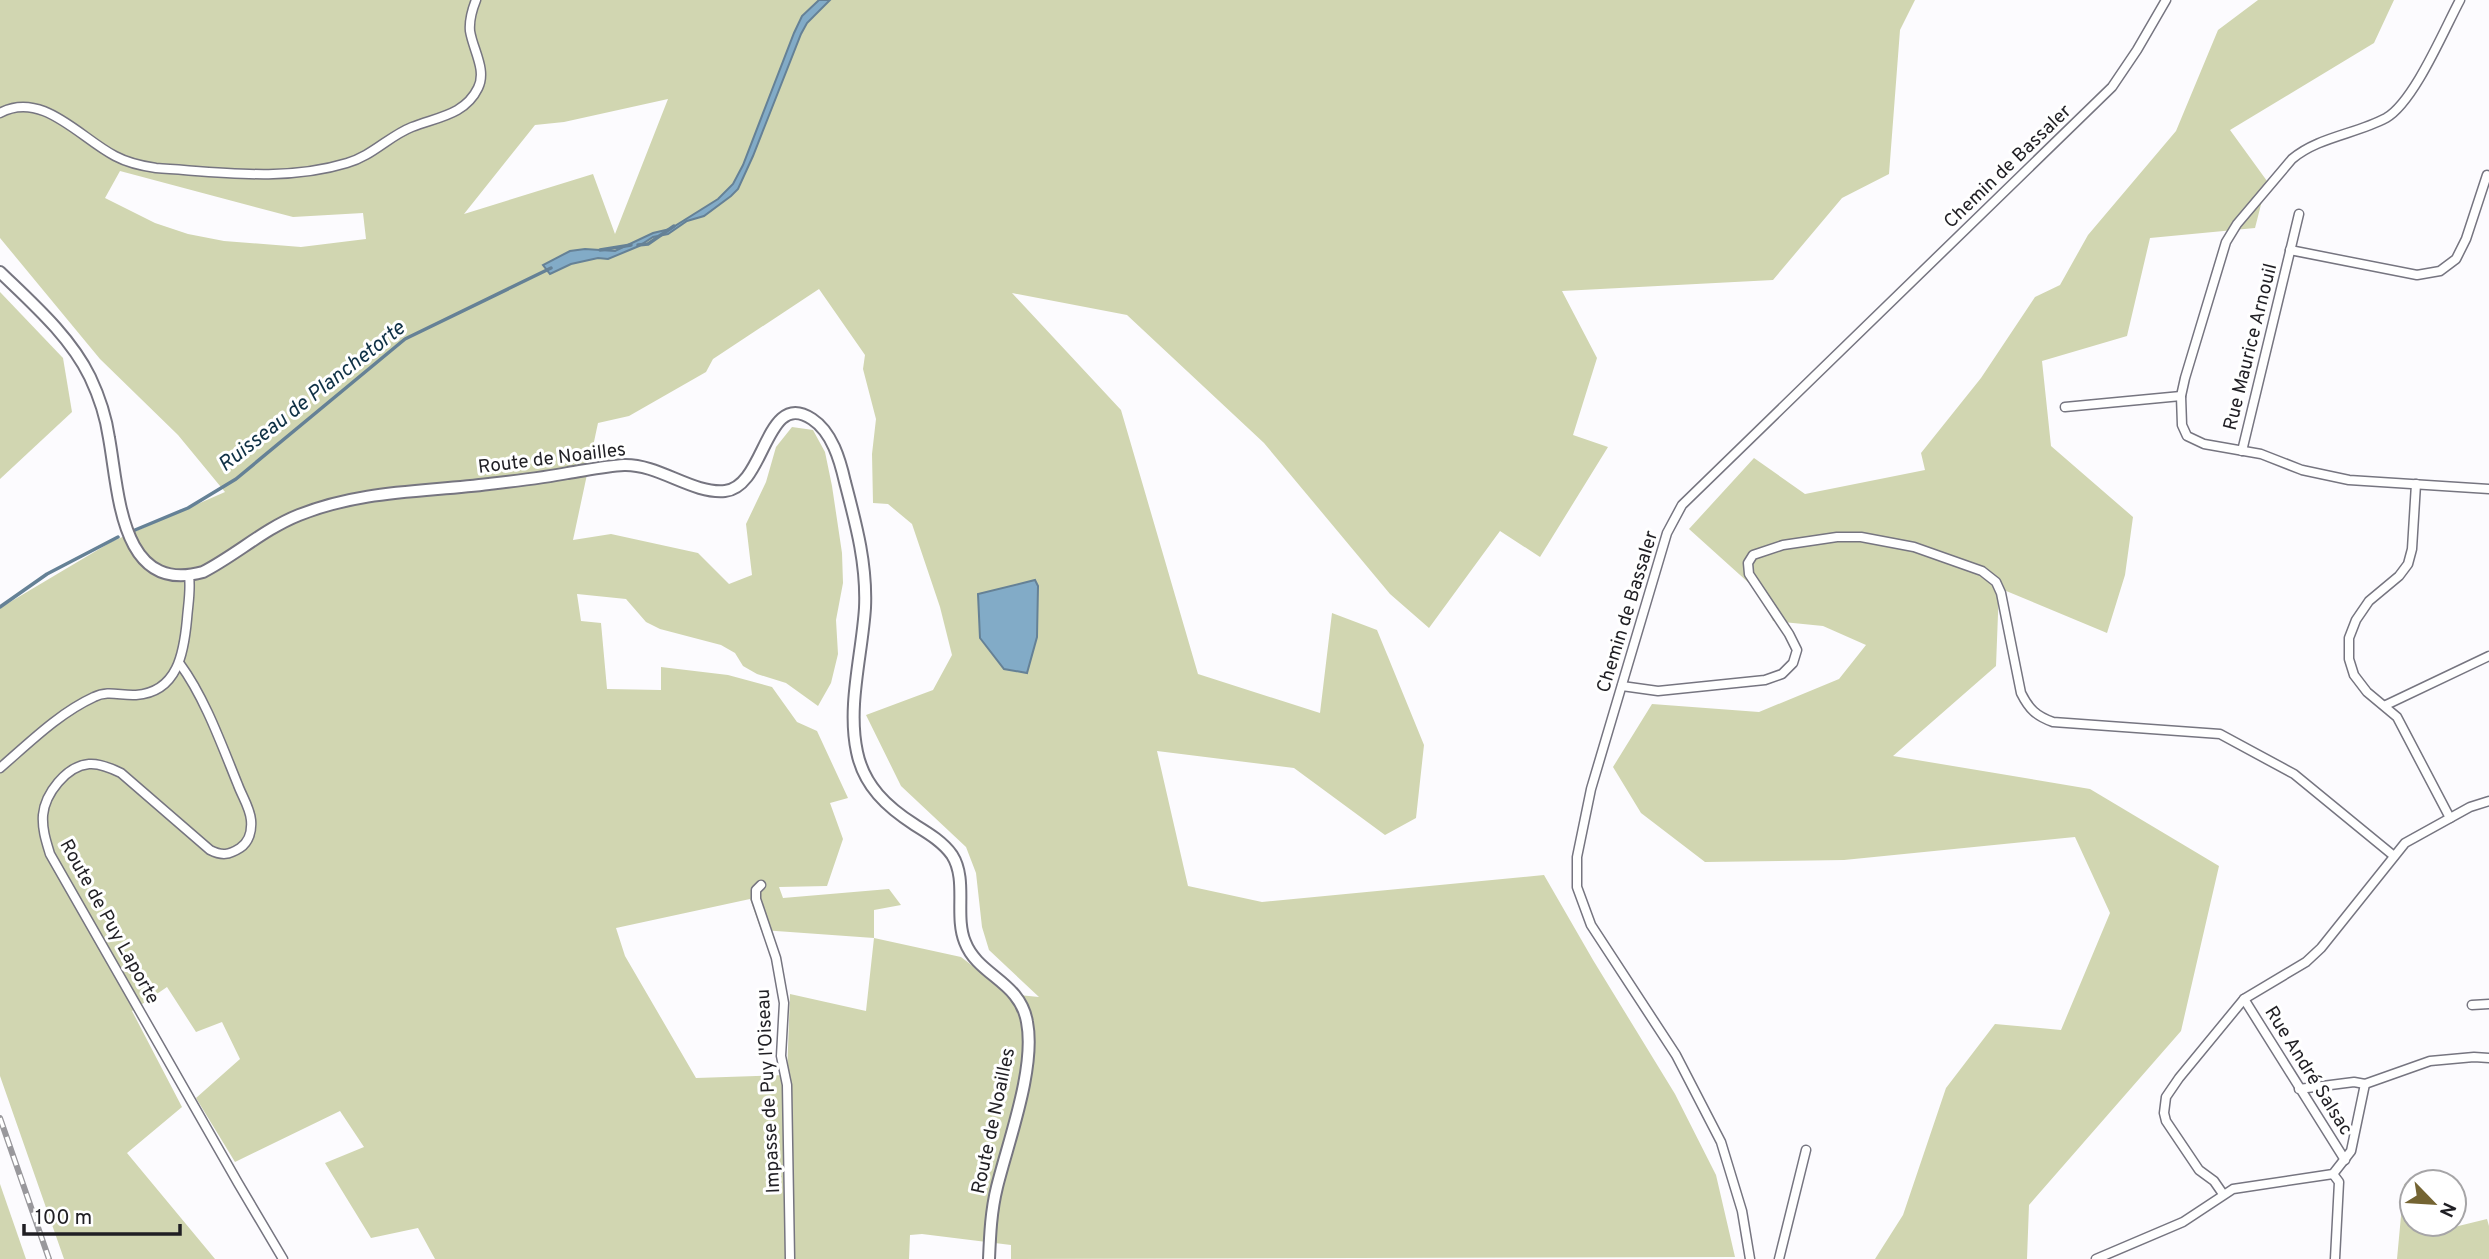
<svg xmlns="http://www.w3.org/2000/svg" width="2489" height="1259" viewBox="0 0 2489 1259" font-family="Overpass,sans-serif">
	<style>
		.green { fill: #d1d6b1; fill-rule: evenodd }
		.water { fill: #82abc7; stroke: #658196; stroke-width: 2 }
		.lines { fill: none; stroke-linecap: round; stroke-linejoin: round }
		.stream { stroke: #658196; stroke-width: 3.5 }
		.street-casing { stroke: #767580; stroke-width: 11 }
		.secondary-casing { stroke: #767580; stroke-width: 14 }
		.street { stroke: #fff; stroke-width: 8 }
		.secondary { stroke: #fff; stroke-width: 10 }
		.rail-casing { stroke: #99989c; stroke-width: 6 }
		.rail { stroke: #fff; stroke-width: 3.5; stroke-dasharray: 10; stroke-linecap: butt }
		.labels { text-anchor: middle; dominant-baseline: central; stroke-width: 6; stroke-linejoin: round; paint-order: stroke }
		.street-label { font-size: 19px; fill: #201f24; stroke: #fff }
		.water-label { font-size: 21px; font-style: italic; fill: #0e3045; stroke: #fff }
	</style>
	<rect width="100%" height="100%" fill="#fcfbfe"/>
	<g class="green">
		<path d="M0,0H1915L1900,30L1889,174L1842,198L1773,280L1562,291L1597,358L1573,435L1608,447L1540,557L1500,531L1429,628L1390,594L1264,443L1127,315L1012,293L1121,410L1198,674L1320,713L1332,613L1377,630L1424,745L1416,818L1385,835L1294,768L1157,751L1188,886L1262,902L1544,875L1593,960L1675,1094L1716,1175L1735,1257L1011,1259V1245L922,1234L910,1235L909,1259H435L418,1228L371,1238L325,1163L364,1147L340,1111L235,1162L196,1098L240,1059L222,1022L196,1032L167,987L132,1011L182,1107L127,1153L215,1259H64L0,1076V608L111,542L225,492L178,435L100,359L0,238ZM668,99L615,234L593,174L464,214L535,125L564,122ZM120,171L293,217L363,213L366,239L301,247L224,241L188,234L155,223L105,198ZM819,289L865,355L863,369L876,419L872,454L873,503L888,504L912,524L940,607L952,655L933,690L866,715L901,786L966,847L976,873L982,927L989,950L1039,997L1009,994L961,957L874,938V910L901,905L889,889L783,898L779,887L827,886L843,839L830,803L848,798L817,731L797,722L772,687L728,675L661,667V690L607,689L601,623L581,621L577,594L626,599L646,622L660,629L721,645L735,653L743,666L757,674L786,683L818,706L831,683L838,654L836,620L843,583L842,553L832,486L825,452L813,430L792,427L776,447L766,482L746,524L752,575L729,584L698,553L611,534L573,540L598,423L629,416L706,372L713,359ZM750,899L761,930L874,938L866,1011L790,994L787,1075L696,1078L625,956L616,928Z"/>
		<path d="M2258,0H2394L2374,43L2230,130L2267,181L2255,228L2150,238L2127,336L2042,361L2051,446L2133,517L2125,575L2107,633L1999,588L1996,666L1893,756L2090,789L2219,866L2181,1031L2029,1205L2027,1259H1875L1903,1215L1946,1088L1995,1024L2061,1030L2110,913L2075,837L1844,860L1705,862L1641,813L1613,767L1652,704L1759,712L1839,679L1866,645L1823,626L1773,621L1760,593L1689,529L1754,458L1805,494L1925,470L1921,453L1981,378L2035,297L2060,285L2088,235L2176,131L2218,30Z"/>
		<path d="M0,292L63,358L72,412L0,479Z"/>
		<path d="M2417,1180V1182H2412V1224H2437L2442,1230L2487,1219L2489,1226V1259H2397L2404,1184Z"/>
		<path d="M0,1184L26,1259H0Z"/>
	</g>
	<g class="water">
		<path d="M819,0H830L807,23L801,34L753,156L738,189L731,196L704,216L687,221L668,234L653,237L639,246L608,259L598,258L571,264L550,274L543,265L570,251L585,249L615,251L653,233L670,229L718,199L733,184L743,165L794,33L802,16Z"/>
		<path d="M1035,580L1038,586L1037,637L1027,673L1004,669L980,638L978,594Z"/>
	</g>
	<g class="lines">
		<g class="stream">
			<path d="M638,245L648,244L674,226"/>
			<path d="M600,250L631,245"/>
			<path d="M135,530L188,508L236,479L405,339L551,268"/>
			<path d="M0,607L47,574L118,537"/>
		</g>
		<g class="street-casing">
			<g id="street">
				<path d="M2460,0C2444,30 2414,102 2386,118C2356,134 2318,137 2292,159L2237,224L2226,242L2185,378L2181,396L2182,425L2187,436L2204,444L2261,454L2302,470L2349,480L2489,489"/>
				<path d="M0,113C42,90 80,138 115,156C128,163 142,166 156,168C220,172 285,182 347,163C372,156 389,136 412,127C437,117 465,115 478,88C487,70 473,50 470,31C469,20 472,10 476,0"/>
				<path d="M2290,250L2417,275L2440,271L2456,259L2466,239L2487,175"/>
				<path d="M2065,407L2181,396"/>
				<path d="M2242,451L2299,214"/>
				<path d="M2416,484L2412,549L2408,564L2399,576L2369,601L2356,620L2349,638V659L2354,675L2367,692L2397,717L2450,818"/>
				<path d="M180,664C205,698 222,746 238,785C242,796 250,808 251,820C252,831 249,842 240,848C229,855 222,856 210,850L121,773C111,768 100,763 89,764C66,766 45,794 43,815C42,829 46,841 50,854L238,1183L283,1259"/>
				<path d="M1622,686L1658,691L1765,680L1782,674L1793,663L1797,650L1789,634L1749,574L1748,563L1753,555L1783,545L1837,537H1861L1914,547L1982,571L1996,582L2001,593L2021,693C2029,709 2036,716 2053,722L2220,734L2294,774L2394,856"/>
				<path d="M2386,705L2489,656"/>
				<path d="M0,768C29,743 59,713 94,697C108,690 121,696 136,695C178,692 184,652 187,619C188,605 191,590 189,576"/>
				<path d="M761,885L756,890V899L776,958L784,1003L781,1056L787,1085L790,1259"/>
				<path d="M2244,999L2345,1160"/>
				<path d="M2472,1005L2489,1004"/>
				<path d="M2299,1089L2354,1082L2365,1084L2430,1061L2474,1057L2489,1058"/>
				<path d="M2333,1174L2339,1182L2335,1259"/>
				<path d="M2223,1194L2214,1181L2199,1170L2166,1121L2164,1113L2166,1097L2179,1078L2244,999L2306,962L2321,948L2405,843L2470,807L2489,801"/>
				<path d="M1750,1259L1742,1211L1721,1142L1676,1055L1591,925L1577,887V857L1591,789L1667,533L1682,505L2112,87L2137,50L2166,0"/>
				<path d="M1779,1259L1806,1150"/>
				<path d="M2096,1259L2183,1222L2233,1189L2333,1174L2351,1151L2365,1084"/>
			</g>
		</g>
		<g class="secondary-casing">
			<path id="secondary" d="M0,272C32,303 70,336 90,377C99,396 106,417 109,438C119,492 120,595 203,572C236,555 264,529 299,515C361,490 425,492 489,484C515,481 542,478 568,473C587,470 606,466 624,465C659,464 692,494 725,491C766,487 765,388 812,419C832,432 840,460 845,482C856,524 867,564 865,608C862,655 847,706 857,752C864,786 887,807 915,825C928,833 943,842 952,855C968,880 954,915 965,942C978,976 1020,981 1027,1022C1036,1068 1008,1142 997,1187C991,1211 990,1235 989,1259"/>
		</g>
		<use href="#street" class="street"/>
		<use href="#secondary" class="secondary"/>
		<g class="rail-casing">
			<path id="rail" d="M0,1118L49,1259"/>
		</g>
		<use href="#rail" class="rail"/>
	</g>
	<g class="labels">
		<g class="street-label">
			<text transform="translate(2008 167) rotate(-44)">Chemin de Bassaler</text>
			<text transform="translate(2251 347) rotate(-76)">Rue Maurice Arnouil</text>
			<text transform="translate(552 459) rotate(-7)">Route de Noailles</text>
			<text transform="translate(1628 612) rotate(-73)">Chemin de Bassaler</text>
			<text transform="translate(109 922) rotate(61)">Route de Puy Laporte</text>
			<text transform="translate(2308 1071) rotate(58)">Rue André Salsac</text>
			<text transform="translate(769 1091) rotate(-93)">Impasse de Puy l'Oiseau</text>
			<text transform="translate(994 1121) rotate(-78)">Route de Noailles</text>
		</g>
		<g class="water-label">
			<text transform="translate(312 397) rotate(-38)">Ruisseau de Planchetorte</text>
		</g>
	</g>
	<g transform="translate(2433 1203) rotate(115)"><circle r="33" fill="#ffffff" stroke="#a6a5a7" stroke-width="2"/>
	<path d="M0-5L12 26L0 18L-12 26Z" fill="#746432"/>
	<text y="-10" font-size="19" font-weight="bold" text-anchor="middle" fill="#201f24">N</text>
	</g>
	<path d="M24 1224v10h156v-10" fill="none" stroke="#201f24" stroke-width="3.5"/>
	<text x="35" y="1224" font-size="21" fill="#201f24" stroke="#ffffff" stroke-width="5" paint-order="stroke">100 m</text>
</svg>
